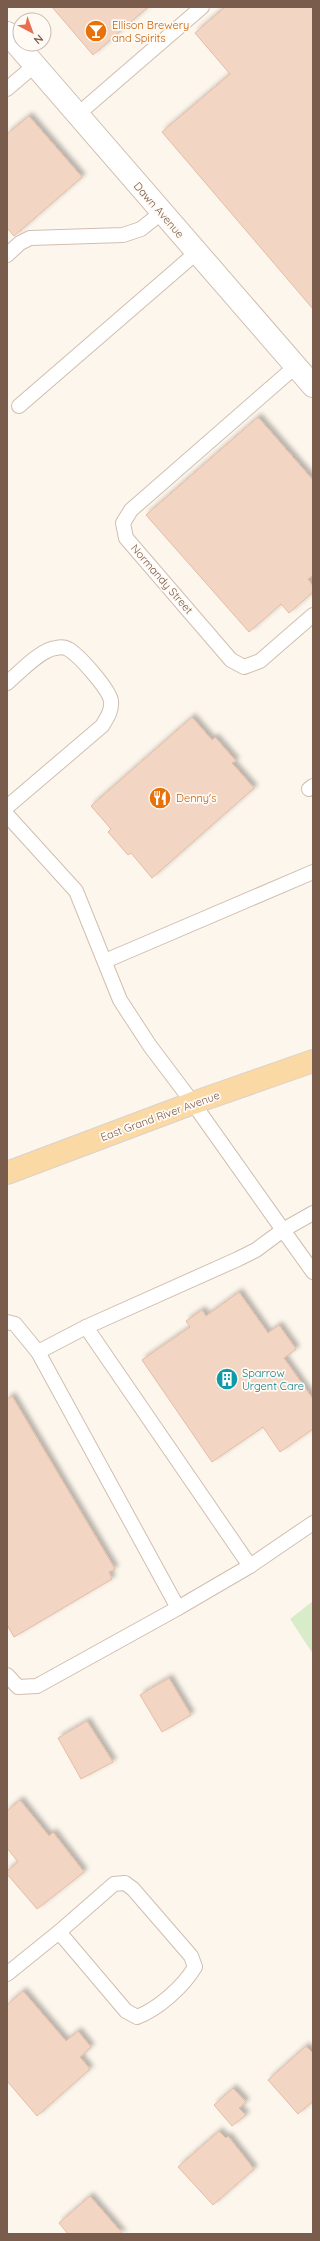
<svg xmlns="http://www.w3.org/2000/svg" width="320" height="2241" viewBox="0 0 320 2241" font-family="Quicksand,sans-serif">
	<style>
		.green { fill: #d8ecc9 }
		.building { fill: #f3d5c3; stroke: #e6bba3; filter: url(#shadow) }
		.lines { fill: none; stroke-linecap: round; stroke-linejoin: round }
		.lane-casing { stroke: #d1beb0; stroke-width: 16 }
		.street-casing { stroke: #d1beb0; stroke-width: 24 }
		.primary-casing { stroke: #dad1cd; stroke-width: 24 }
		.lane { stroke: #fff; stroke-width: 14 }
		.street { stroke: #fff; stroke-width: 22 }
		.primary { stroke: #fbd9a5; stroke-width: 22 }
		.labels { text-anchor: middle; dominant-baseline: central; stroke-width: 3.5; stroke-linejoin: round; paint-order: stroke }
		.food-label { font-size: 11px; fill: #c56008; stroke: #fffaf3; text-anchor: start }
		.street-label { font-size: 11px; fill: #7a5c4d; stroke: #fffaf3 }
		.culture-label { font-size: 11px; fill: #0d838f; stroke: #fffaf3; text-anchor: start }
	</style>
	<defs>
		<filter id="shadow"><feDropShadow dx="3.5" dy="-3.5" stdDeviation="2" flood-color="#0004"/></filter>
	</defs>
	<rect width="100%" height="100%" fill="#fdf6ec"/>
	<path class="green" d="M313,1601V1654L290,1619Z"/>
	<g class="building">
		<path d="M52,7H148L93,55Z"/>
		<path d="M225,7H313V309L162,132L230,74L195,33Z"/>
		<path d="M29,116L82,177L14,236L7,228V134Z"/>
		<path d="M258,417L313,480V575L308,579L313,586V592L289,613L281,604L249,632L146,515Z"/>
		<path d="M192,717L212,740L215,737L236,761L232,763L254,788L152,878L131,853L128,855L108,832L111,829L91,806Z"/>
		<path d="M239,1292L268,1333L279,1325L296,1349L284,1358L313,1399V1429L280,1452L263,1427L212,1462L142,1360L190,1327L186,1321L202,1310L206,1316Z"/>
		<path d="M12,1396L115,1569L109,1572L112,1579L14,1637L7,1625V1399Z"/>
		<path d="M169,1678L191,1715L162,1732L140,1695Z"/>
		<path d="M87,1721L113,1762L81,1779L58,1738Z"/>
		<path d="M20,1800L49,1836L53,1832L84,1872L37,1909L7,1874V1871L18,1862L7,1848V1811Z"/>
		<path d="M23,1991L66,2041L78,2031L91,2047L80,2057L90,2069L37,2116L7,2081V2005Z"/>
		<path d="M306,2046L313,2053V2101L298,2114L268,2080Z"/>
		<path d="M233,2088L246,2102L239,2108L246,2115L232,2126L214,2105Z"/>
		<path d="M219,2131L226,2138L228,2136L254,2169L213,2205L178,2167Z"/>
		<path d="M90,2196L123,2234H68L59,2223Z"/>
	</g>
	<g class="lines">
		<g class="lane-casing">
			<g id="lane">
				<path d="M7,89L35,65"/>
				<path d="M77,115L202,7"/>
				<path d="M7,255L20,243L30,238L123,235L141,229L161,213"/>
				<path d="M296,366L131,510L123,523L126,538L231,660L244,667L260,661L313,615"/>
				<path d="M19,406L196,253"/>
				<path d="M7,683C19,673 41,649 56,648C60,647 65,647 68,649C79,655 109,689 111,701C112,711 107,718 102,726L7,807"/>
				<path d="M309,789L313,786"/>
				<path d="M7,815L76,891L120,1000L150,1046L193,1103L283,1230L313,1213"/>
				<path d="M105,961L313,872"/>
				<path d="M313,1272L283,1230L256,1250L238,1259L86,1327L250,1566L313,1523"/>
				<path d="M7,1322L15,1324L38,1352L86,1327"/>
				<path d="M178,1608L250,1566"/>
				<path d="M7,1675L18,1687L37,1686L178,1608L38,1352"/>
				<path d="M7,1974L59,1932L114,1884L125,1883L133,1889L191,1956L195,1967C183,1987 158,2009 137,2017L126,2011L59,1932"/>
			</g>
		</g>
		<g class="street-casing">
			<path id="street" d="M7,33L313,386"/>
		</g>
		<g class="primary-casing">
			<path id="primary" d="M7,1173L193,1103L313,1061"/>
		</g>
		<use href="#lane" class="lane"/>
		<use href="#street" class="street"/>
		<use href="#primary" class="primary"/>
	</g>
	<defs>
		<g id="bar-disc" transform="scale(1.15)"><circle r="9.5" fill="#e8710a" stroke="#fffaf3"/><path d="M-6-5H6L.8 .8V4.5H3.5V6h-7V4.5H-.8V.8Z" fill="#fff"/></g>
		<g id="restaurant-disc" transform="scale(1.15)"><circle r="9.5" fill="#e8710a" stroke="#fffaf3"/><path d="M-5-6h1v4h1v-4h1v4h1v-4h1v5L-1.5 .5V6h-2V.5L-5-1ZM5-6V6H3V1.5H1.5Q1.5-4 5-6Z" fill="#fff"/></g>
		<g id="building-disc" transform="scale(1.15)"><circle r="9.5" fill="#0f9aa8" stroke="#fffaf3"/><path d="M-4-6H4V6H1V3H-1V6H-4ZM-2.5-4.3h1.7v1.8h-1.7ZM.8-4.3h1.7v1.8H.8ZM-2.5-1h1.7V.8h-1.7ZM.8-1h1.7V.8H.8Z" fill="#fff"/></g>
	</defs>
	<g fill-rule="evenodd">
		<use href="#bar-disc" x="96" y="31"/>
		<use href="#restaurant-disc" x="160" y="798"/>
		<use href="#building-disc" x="227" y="1379"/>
	</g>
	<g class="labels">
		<g class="food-label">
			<text x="112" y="25">Ellison Brewery<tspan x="112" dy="13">and Spirits</tspan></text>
			<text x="176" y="798">Denny's</text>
		</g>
		<g class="street-label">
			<text transform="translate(159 210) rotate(49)">Dawn Avenue</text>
			<text transform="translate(162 579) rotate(49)">Normandy Street</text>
			<text transform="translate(160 1116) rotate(-20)">East Grand River Avenue</text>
		</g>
		<g class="culture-label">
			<text x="242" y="1373">Sparrow<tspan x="242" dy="13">Urgent Care</tspan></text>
		</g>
	</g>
	<rect width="320" height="2241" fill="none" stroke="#7a5c4d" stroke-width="16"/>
	<g transform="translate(32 32) rotate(139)"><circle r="19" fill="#fffaf3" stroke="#cabbb1"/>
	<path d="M0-3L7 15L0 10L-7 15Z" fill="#e76f51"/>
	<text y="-6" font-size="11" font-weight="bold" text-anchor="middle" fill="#7a5c4d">N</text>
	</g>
</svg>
